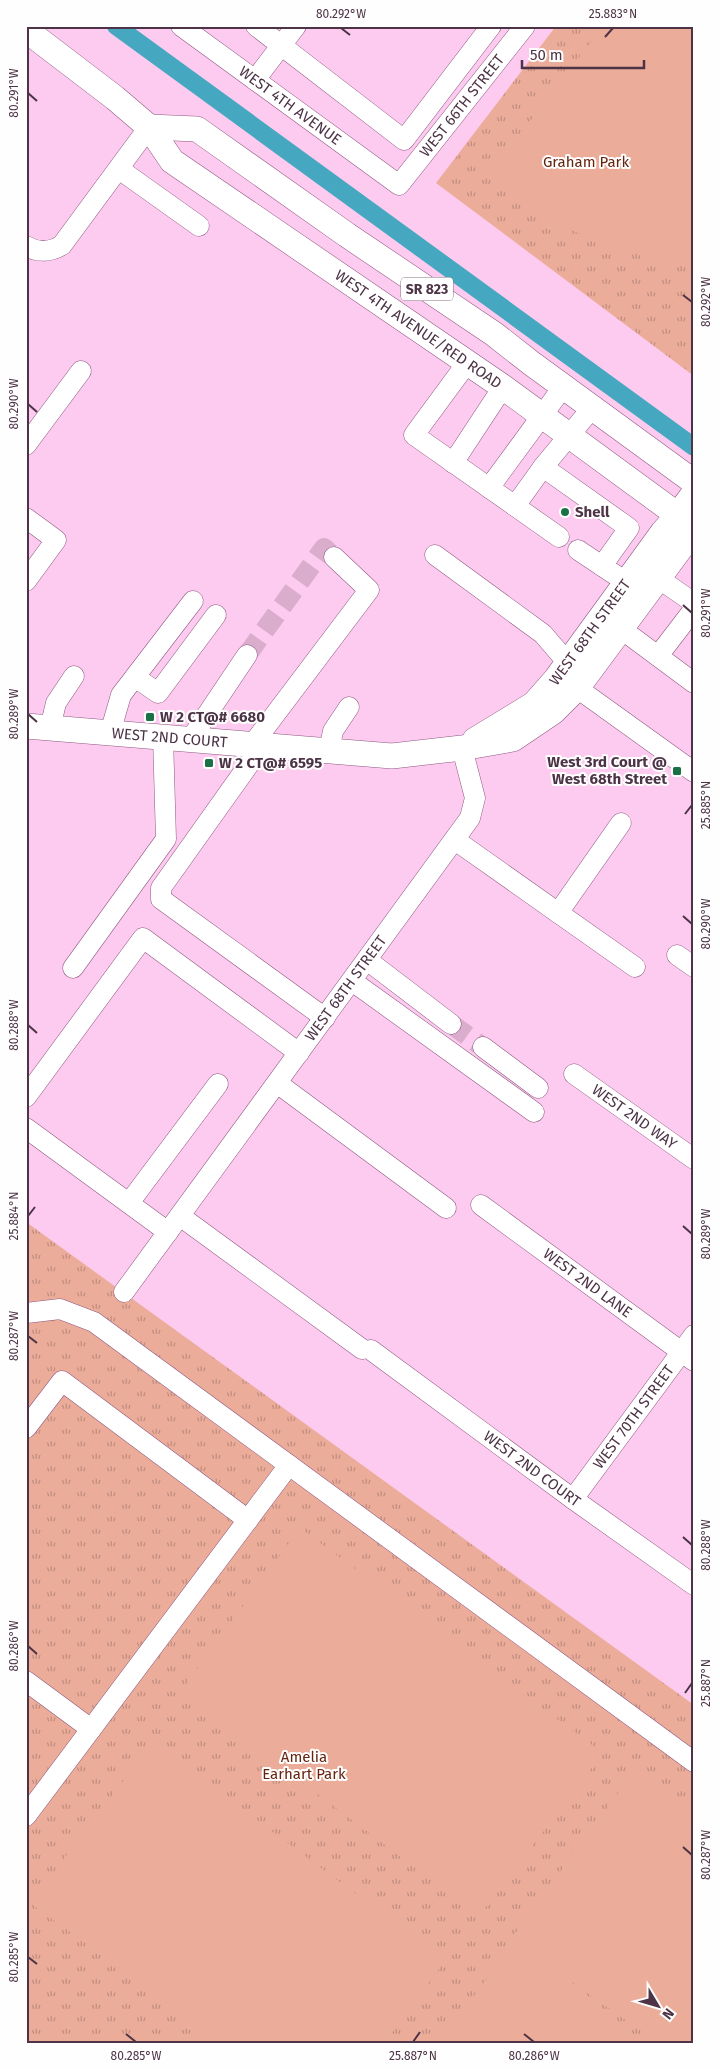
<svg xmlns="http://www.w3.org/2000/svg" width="720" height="2069" viewBox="0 0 720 2069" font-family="'Fira Sans',sans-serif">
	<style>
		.grass { fill: url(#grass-tufts) }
		.pitch { fill: #ecac9a }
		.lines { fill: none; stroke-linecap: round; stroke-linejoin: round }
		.canal { stroke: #45a8c0; stroke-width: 18 }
		.minor-tunnel { stroke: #daadcd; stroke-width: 20; stroke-dasharray: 20 10; stroke-linecap: butt }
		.minor-casing { stroke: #8f5881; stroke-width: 21 }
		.major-casing { stroke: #8f5881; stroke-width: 26 }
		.minor { stroke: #fff; stroke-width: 20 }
		.major { stroke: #fff; stroke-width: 25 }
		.ticks { fill: none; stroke: #4c3345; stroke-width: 2 }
		.poi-dot { fill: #197246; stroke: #fefefe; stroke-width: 2 }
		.labels { text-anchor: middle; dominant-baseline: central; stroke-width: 4; stroke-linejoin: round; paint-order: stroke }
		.shield { fill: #fefefe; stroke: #81707c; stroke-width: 1 }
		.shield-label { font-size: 14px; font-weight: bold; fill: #4c3345 }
		.street-label { font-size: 15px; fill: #4c3345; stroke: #fefefe }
		.park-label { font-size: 15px; fill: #66230f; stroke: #fefefe }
		.poi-label { font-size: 15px; font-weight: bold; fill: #4c3345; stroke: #fefefe; text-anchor: start }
		.neatline { fill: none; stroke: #4c3345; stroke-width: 2 }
		.ticks-label { font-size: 12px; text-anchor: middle; fill: #4c3345 }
	</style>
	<defs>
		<pattern id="grass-tufts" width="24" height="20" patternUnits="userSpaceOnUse" patternTransform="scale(1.25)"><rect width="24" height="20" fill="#ecac9a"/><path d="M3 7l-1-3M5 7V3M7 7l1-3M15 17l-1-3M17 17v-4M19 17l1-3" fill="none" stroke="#c18d7f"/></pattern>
	</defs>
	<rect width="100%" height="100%" fill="#fdcbef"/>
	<g class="grass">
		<path d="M556,26H694V376L436,183Z"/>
		<path d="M26,1222L694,1705V2043H26Z"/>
	</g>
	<g class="pitch">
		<path d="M603,26H694V261L672,266L594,240L525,210L491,172Z"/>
		<path d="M300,1528L603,1753L479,1916L181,1691Z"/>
		<path d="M153,1742L445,1961L384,2043H224L30,1903Z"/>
		<path d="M635,1770L694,1814V2043H658L511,1939Z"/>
		<path d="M510,1948L640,2043H438Z"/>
	</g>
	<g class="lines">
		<path class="canal" d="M116,26L694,447"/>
		<g class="minor-tunnel">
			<path d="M247,655L324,548L334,557"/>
			<path d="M451,1024L483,1047"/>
		</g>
		<g class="minor-casing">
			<g id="minor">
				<path id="s1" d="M181,26L399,185L525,26"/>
				<path d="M256,26L404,140L491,26"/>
				<path d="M255,80L296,26"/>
				<path d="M119,169L199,226"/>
				<path d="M26,246C38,253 51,252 62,245L149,127"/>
				<path d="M467,363L414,435L515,506L543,467L592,408"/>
				<path d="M26,445L81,371"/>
				<path d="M453,463L503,387"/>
				<path d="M543,467L629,528L602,566"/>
				<path d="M489,488L563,387"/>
				<path d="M515,506L559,537"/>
				<path d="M26,518L56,540L26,581"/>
				<path d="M578,550L626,582"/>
				<path d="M435,555L543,634L567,662"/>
				<path d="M658,578L694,603"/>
				<path d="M620,628L694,683"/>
				<path d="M658,656L694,609"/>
				<path d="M135,677L158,693L216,615"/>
				<path d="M577,688L694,772"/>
				<path d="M50,728L56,703L74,676"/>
				<path d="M110,733L121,695L193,601"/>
				<path d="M190,740L247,655"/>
				<path d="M252,745L369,590L334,557"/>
				<path d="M262,746L161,888V899L325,1018"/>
				<path d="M329,751L333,731L349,707"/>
				<path d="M455,840L635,967"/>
				<path d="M558,913L621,823"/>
				<path d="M677,955L694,967"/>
				<path d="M367,960L451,1024"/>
				<path d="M73,968L166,839L163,737"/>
				<path d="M352,981L534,1112"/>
				<path d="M483,1047L538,1088"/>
				<path id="s2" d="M574,1074L694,1159"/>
				<path d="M277,1083L446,1208"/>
				<path d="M26,1097L143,938L299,1053"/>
				<path d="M26,1128L168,1232"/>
				<path d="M129,1203L218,1084"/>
				<path id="s3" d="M481,1205L694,1361"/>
				<path d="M180,1216L362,1349"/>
				<path id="s4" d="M124,1292L470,818L475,798L462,748"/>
				<path d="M26,1313L60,1309L94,1322L694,1762"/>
				<path id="s5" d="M371,1350L573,1499L694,1585"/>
				<path d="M26,1428L62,1381L248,1520"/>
				<path id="s6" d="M573,1499L694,1335"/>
				<path d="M26,1681L91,1729"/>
				<path d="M26,1816L289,1465"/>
			</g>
		</g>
		<g class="major-casing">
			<g id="major">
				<path id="s7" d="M26,30L115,98L149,127L172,161L503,387L694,527"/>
				<path d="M149,127L197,129L347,235L494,334L531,363L694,482"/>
				<path id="s8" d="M26,726L392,756L462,748L513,739L553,712L577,688L694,530"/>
				<path id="s9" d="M475,740L534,704L556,679L663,532L678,515L694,493"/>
			</g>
		</g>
		<use href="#minor" class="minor"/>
		<use href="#major" class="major"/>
	</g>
	<path class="ticks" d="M341,28L350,35M605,37L613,28M28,93L37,101M683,295L692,302M28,404L37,412M683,605L692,613M28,714L37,722M685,814L692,805M683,916L692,924M28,1025L37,1033M28,1216L35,1207M683,1226L692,1234M28,1336L37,1343M683,1537L692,1545M28,1646L37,1654M685,1693L692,1683M683,1847L692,1855M28,1957L37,1964M126,2034L136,2042M524,2034L534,2042M413,2042L420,2032"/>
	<g class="poi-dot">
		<circle cx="565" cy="512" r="5"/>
		<rect x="145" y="712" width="10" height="10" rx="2.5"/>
		<rect x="204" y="758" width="10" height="10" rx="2.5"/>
		<rect x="672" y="766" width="10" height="10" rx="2.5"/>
	</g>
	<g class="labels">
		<rect class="shield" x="401" y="277.5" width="52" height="23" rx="4"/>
		<g class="shield-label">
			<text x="427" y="289">SR 823</text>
		</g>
		<g class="street-label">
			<text stroke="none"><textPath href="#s1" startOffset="135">WEST 4TH AVENUE</textPath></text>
			<text stroke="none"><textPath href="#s1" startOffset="371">WEST 66TH STREET</textPath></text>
			<text stroke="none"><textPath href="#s7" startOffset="496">WEST 4TH AVENUE/RED ROAD</textPath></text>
			<text stroke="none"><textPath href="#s9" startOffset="160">WEST 68TH STREET</textPath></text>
			<text stroke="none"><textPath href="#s8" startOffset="144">WEST 2ND COURT</textPath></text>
			<text stroke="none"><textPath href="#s4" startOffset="376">WEST 68TH STREET</textPath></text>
			<text stroke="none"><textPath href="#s2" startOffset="74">WEST 2ND WAY</textPath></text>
			<text stroke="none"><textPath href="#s3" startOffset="132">WEST 2ND LANE</textPath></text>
			<text stroke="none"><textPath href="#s6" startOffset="102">WEST 70TH STREET</textPath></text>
			<text stroke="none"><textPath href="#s5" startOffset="200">WEST 2ND COURT</textPath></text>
		</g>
		<g class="park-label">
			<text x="586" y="162">Graham Park</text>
			<text x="304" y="1757">Amelia<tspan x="304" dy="17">Earhart Park</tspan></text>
		</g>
		<g class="poi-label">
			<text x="575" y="512">Shell</text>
			<text x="160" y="717">W 2 CT@# 6680</text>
			<text x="667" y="762" text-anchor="end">West 3rd Court @<tspan x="667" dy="17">West 68th Street</tspan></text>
			<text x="219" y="763">W 2 CT@# 6595</text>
		</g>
	</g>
	<rect width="720" height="2069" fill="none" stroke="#fefefe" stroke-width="55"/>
	<g transform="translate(658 2006) rotate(128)" stroke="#fefefe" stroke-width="4" paint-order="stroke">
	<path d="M0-4L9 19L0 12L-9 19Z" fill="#4c3345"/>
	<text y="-8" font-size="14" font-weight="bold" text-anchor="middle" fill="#4c3345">N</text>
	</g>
	<path d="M522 60v8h122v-8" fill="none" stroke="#4c3345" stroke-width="2.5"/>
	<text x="530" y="60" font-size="15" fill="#4c3345" stroke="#fefefe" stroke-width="4" paint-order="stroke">50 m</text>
	<rect x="28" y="28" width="664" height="2014" class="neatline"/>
	<g class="ticks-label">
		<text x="341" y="18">80.292°W</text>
		<text x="613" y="18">25.883°N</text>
		<text transform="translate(14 93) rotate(-90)" y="4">80.291°W</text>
		<text transform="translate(706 302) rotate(-90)" y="4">80.292°W</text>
		<text transform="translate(14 404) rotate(-90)" y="4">80.290°W</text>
		<text transform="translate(706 613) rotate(-90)" y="4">80.291°W</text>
		<text transform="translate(14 714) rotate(-90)" y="4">80.289°W</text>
		<text transform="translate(706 805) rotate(-90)" y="4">25.885°N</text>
		<text transform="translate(706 924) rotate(-90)" y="4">80.290°W</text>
		<text transform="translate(14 1025) rotate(-90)" y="4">80.288°W</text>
		<text transform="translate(14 1216) rotate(-90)" y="4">25.884°N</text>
		<text transform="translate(706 1234) rotate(-90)" y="4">80.289°W</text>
		<text transform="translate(14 1336) rotate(-90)" y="4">80.287°W</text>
		<text transform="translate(706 1545) rotate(-90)" y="4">80.288°W</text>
		<text transform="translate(14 1646) rotate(-90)" y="4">80.286°W</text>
		<text transform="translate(706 1683) rotate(-90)" y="4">25.887°N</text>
		<text transform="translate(706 1855) rotate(-90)" y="4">80.287°W</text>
		<text transform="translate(14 1957) rotate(-90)" y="4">80.285°W</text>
		<text x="136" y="2060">80.285°W</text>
		<text x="413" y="2060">25.887°N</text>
		<text x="534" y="2060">80.286°W</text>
	</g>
</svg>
